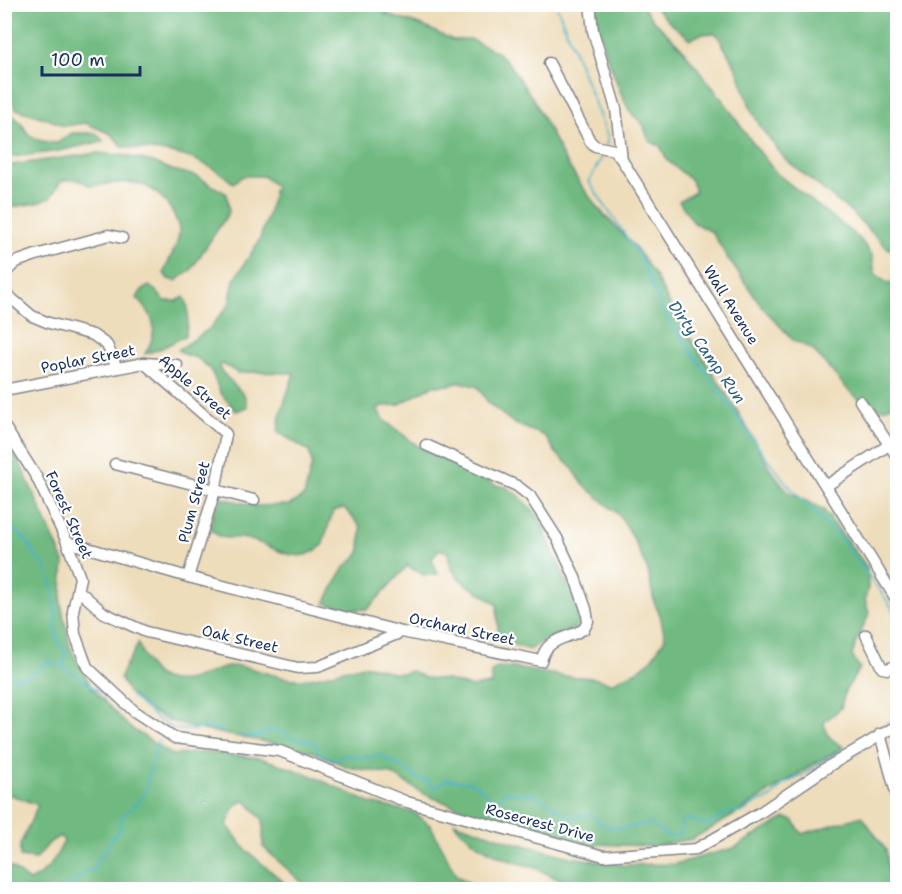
<svg xmlns="http://www.w3.org/2000/svg" width="902" height="894" viewBox="0 0 902 894" font-family="'Shantell Sans',sans-serif">
	<style>
		.forest { fill: #70ba81; stroke: #467470; stroke-width: 1.5 }
		.lines { fill: none; stroke-linecap: round; stroke-linejoin: round }
		.stream { stroke: #49b3c7; stroke-width: 2 }
		.minor-casing { stroke: #84868c; stroke-width: 13 }
		.minor { stroke: #fff; stroke-width: 10 }
		.labels { text-anchor: middle; dominant-baseline: central; stroke-width: 4.5; stroke-linejoin: round; paint-order: stroke }
		.street-label { font-size: 15px; fill: #1b2f5e; stroke: #fff }
		.water-label { font-size: 16px; font-style: italic; fill: #2b5d83; stroke: #fff }
	</style>
	<rect width="100%" height="100%" fill="#fff"/>
	<filter id="ink" filterUnits="userSpaceOnUse"><feTurbulence type="fractalNoise" baseFrequency=".0167" numOctaves="2"/><feDisplacementMap in="SourceGraphic" scale="12" xChannelSelector="R" yChannelSelector="G"/><feConvolveMatrix kernelMatrix="1 2 1 2 8 2 1 2 1" color-interpolation-filters="sRGB"/></filter>
	<filter id="wash" filterUnits="userSpaceOnUse"><feTurbulence type="fractalNoise" baseFrequency=".008" numOctaves="4" result="noise"/><feDisplacementMap in="SourceGraphic" scale="24" xChannelSelector="R" yChannelSelector="G"/><feGaussianBlur stdDeviation="1.35" result="paint"/><feColorMatrix in="noise" values="0 0 0 0 0 0 0 0 0 0 0 0 0 0 0 0 0 1.4 0 .05"/><feComposite in="paint" operator="in"/></filter>
	<g filter="url(#wash)">
		<rect width="100%" height="100%" fill="#edb"/>
		<g class="forest">
			<path d="M4,5H426C412,10 398,8 385,14L423,26L453,40L470,39L497,52L509,64L535,102L564,159L579,182L597,207L636,248L655,276L675,314L738,412L771,470L788,492L823,509L867,567L868,587L865,599L869,614L856,642L852,656L860,668L845,691L841,708L824,722C825,736 833,741 844,747L817,762L731,817L692,839L653,846L591,844L534,825L472,813L424,794L392,774L348,767L311,751L193,728L168,720L148,710L128,692L120,678C124,663 133,658 138,643C143,656 150,674 164,679C191,689 215,665 236,666C255,667 274,678 295,679C321,680 345,666 367,666C387,667 389,678 412,671L425,678L447,680L470,687L491,684L492,671L498,667L515,668L563,676L594,678L611,683L637,671L651,660L665,638L660,615L654,602L648,571L632,536L620,516L583,484L573,469L556,453L545,436L515,424L489,404L478,387L461,382L450,385L432,386L398,405L383,406L377,409L385,421L418,446L495,485L506,487L518,495L540,518L548,540L577,605C583,629 576,629 556,635C546,638 538,644 530,650L502,641L498,630L497,605C477,586 450,586 448,552L439,549L432,559L438,574L424,575L407,566L368,609L348,610L325,603L343,569L360,553L361,527L344,508L333,511L322,546C317,549 311,554 305,555C286,560 261,539 241,538C226,537 221,541 210,528L214,509L222,498L256,506L290,505L304,496L312,464L309,451L278,432L280,416L294,373L252,372L238,373L221,363L220,370L245,396L247,407L236,411L220,392L211,370L197,358L186,355L178,350L209,329L229,305L234,280L259,241L268,215L275,186L263,176H243L233,183C199,153 165,151 123,147L111,134L85,123L64,126L51,120L16,109L5,92Z"/>
			<path d="M593,5H642L651,18L680,46L728,107L745,133L776,173L860,239L872,255L875,273L887,283L897,285V402L884,409L867,405L849,391L812,349L794,341L763,308L727,257L712,232L694,223L679,201L695,192L691,180L667,160L660,146L649,141L643,124L630,112L621,94L596,26Z"/>
			<path d="M653,5H897V253L886,247L852,213L785,159L761,128L751,109L737,69L716,33L701,34L691,39L669,22Z"/>
			<path d="M10,113L22,124L28,134L41,141L57,143L72,133H96L103,141L59,151L5,158V114Z"/>
			<path d="M98,153L122,155L153,162L172,170L196,176L227,194L229,212L191,270L176,281L168,279L164,273C168,259 180,244 179,229C177,220 172,210 167,204C145,174 121,183 90,186C80,179 72,178 61,181L50,198L37,203L5,208V200L8,199L5,185V166Z"/>
			<path d="M149,286L156,291L165,301H177L184,297C191,308 188,324 185,336L162,348L145,354C159,330 156,317 137,298L141,291Z"/>
			<path d="M4,439L21,465L64,562L61,603L70,647L92,688L129,727L172,755L206,752L261,758L310,775L370,803L415,813L431,826L456,875L479,889H309L263,847V820L245,800L235,806L227,825L246,850L292,889H5V874L11,867L29,881C50,871 54,860 64,841L60,836L50,842L36,859L20,857V845L38,805L5,793Z"/>
			<path d="M862,816L886,850L891,889H577L536,868L502,858L478,845L458,828L454,822L512,842L571,857L621,865L675,864L734,848L785,818L793,820L802,834Z"/>
		</g>
		<g class="lines">
			<g class="stream">
				<path d="M556,4L608,138L606,145"/>
				<path d="M604,153L589,182L640,257L662,310L760,449L788,485L841,539L887,600L898,619"/>
				<path d="M4,486L8,512L7,523L26,540L37,559L44,563L53,587L56,614L55,628L60,645L65,649L64,668"/>
				<path d="M4,675L22,678L37,671L48,660C55,666 62,666 70,671C83,679 93,690 108,695"/>
				<path d="M131,696L156,718L173,729L194,730L206,727L223,731"/>
				<path d="M239,735L254,737L269,731L279,730L292,738L309,740L315,743L319,753L334,759L348,755L360,758L382,755L384,759L400,766L417,778L427,780L433,787L439,786L447,779C455,782 465,780 472,783C483,787 486,797 496,801L506,791L517,794H534L572,818L590,814L603,825L618,828L651,824C662,831 670,844 682,831L681,823L686,818L707,825L729,812L741,813L759,802L771,798L783,784L801,776L841,750"/>
				<path d="M863,737L898,717"/>
				<path d="M67,890L86,870H94L97,859L103,855L112,838L120,830C118,812 135,809 143,796C148,788 147,777 150,768C152,759 156,749 159,740"/>
			</g>
		</g>
	</g>
	<g filter="url(#ink)">
		<g class="lines">
			<g class="minor-casing">
				<g id="minor">
					<path d="M590,4L593,31L616,109L622,160L898,602"/>
					<path d="M549,63L590,141L595,146L614,150L622,160"/>
					<path d="M4,274L16,262L36,255L109,235L122,238"/>
					<path d="M4,292L32,316L49,323L93,335L107,345L117,368"/>
					<path d="M144,363L226,434L215,491L188,577"/>
					<path d="M4,390L144,363L177,365"/>
					<path d="M860,401L898,458"/>
					<path d="M4,426L37,478L67,542L80,578L73,611L75,634L87,667L134,711L175,738L280,751L407,802L604,856L696,849L761,812L829,766L898,725"/>
					<path d="M115,464L254,500"/>
					<path d="M826,486L898,439"/>
					<path d="M67,542L188,577L402,632L541,661C547,637 565,640 584,629L588,621L586,609L574,575L557,538L530,496L517,486L426,445"/>
					<path d="M78,590L104,613L146,632L298,668L318,667L402,632"/>
					<path d="M866,635L882,668L887,669L898,665"/>
					<path d="M880,734L898,800"/>
				</g>
			</g>
			<use href="#minor" class="minor"/>
		</g>
	</g>
	<g class="labels">
		<g class="street-label">
			<text transform="translate(731 305) rotate(58)">Wall Avenue</text>
			<text transform="translate(88 359) rotate(-11)">Poplar Street</text>
			<text transform="translate(195 387) rotate(41)">Apple Street</text>
			<text transform="translate(194 502) rotate(-75)">Plum Street</text>
			<text transform="translate(69 515) rotate(66)">Forest Street</text>
			<text transform="translate(462 629) rotate(12)">Orchard Street</text>
			<text transform="translate(240 639) rotate(13)">Oak Street</text>
			<text transform="translate(540 823) rotate(15)">Rosecrest Drive</text>
		</g>
		<g class="water-label">
			<text transform="translate(707 352) rotate(55)">Dirty Camp Run</text>
		</g>
	</g>
	<rect width="902" height="894" fill="none" stroke="#fff" stroke-width="24"/>
	<path d="M42 66v9h98v-9" fill="none" stroke="#1b2f5e" stroke-width="3"/>
	<text x="51" y="66" font-size="18" fill="#1b2f5e" stroke="#ffffff" stroke-width="4.5" paint-order="stroke">100 m</text>
</svg>
